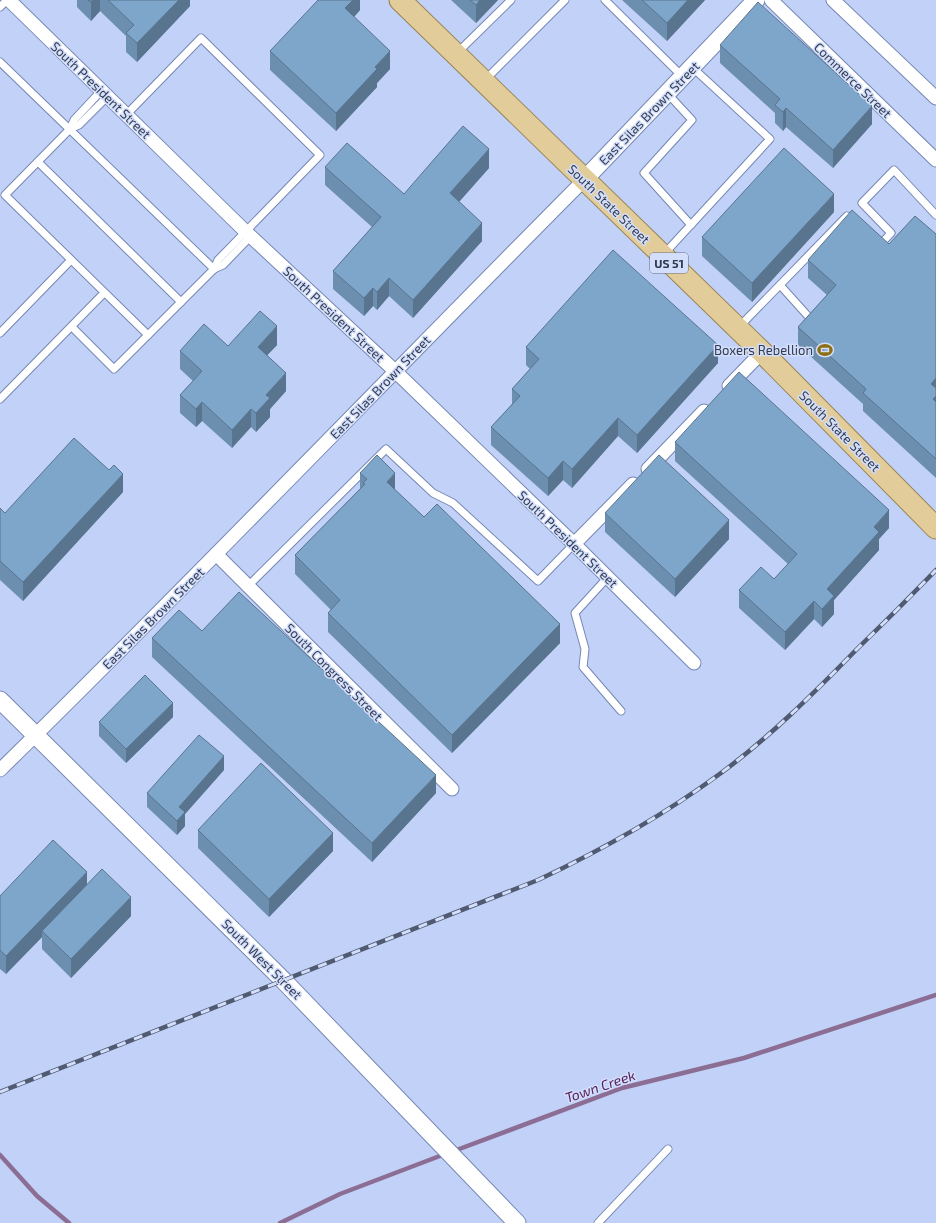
<svg xmlns="http://www.w3.org/2000/svg" width="936" height="1223" viewBox="0 0 936 1223" font-family="'Exo 2',sans-serif">
	<style>
		.lines { fill: none; stroke-linecap: round; stroke-linejoin: round }
		.stream { stroke: #8c6d93; stroke-width: 4.5 }
		.service-casing { stroke: #7587b3; stroke-width: 9 }
		.minor-casing { stroke: #7587b3; stroke-width: 15 }
		.tertiary-casing { stroke: #7587b3; stroke-width: 19 }
		.primary-casing { stroke: #988454; stroke-width: 23 }
		.service { stroke: #fff; stroke-width: 7 }
		.minor { stroke: #fff; stroke-width: 13 }
		.tertiary { stroke: #fff; stroke-width: 17 }
		.primary { stroke: #e2cd9a; stroke-width: 21 }
		.rail-casing { stroke: #505a71; stroke-width: 4.5 }
		.rail { stroke: #d2defb; stroke-width: 3; stroke-dasharray: 9; stroke-linecap: butt }
		.wall { fill: #6c8faf }
		.shaded-wall { fill: #58748e }
		.building { fill: #7ea6cb; stroke: #58748e }
		.labels { text-anchor: middle; dominant-baseline: central; stroke-width: 3; stroke-linejoin: round; paint-order: stroke }
		.shield { fill: #d2defb; stroke: #636c82; stroke-width: 1 }
		.shield-label { font-size: 12px; font-weight: bold; fill: #333b4e }
		.street-label { font-size: 13px; fill: #333b4e; stroke: #d2defb }
		.poi-label { font-size: 13px; fill: #333b4e; stroke: #d2defb; text-anchor: end }
		.water-label { font-size: 14px; font-style: italic; fill: #541b55; stroke: #d2defb }
	</style>
	<rect width="100%" height="100%" fill="#c1d1f7"/>
	<g class="lines">
		<g class="stream">
			<path d="M454,1151L622,1088L744,1058L936,995"/>
			<path d="M0,1155L37,1196L69,1223"/>
			<path d="M280,1223L340,1194L445,1154"/>
		</g>
		<g class="service-casing">
			<g id="service">
				<path d="M605,0L683,77"/>
				<path d="M0,7L7,0"/>
				<path d="M457,53L511,0"/>
				<path d="M0,62L214,269L114,369L72,327"/>
				<path d="M485,80L565,0"/>
				<path d="M101,91L74,120L70,129L5,195L148,335"/>
				<path d="M668,94L692,120L644,173L691,225"/>
				<path d="M126,115L201,38L320,155L218,260L214,269"/>
				<path d="M70,129L79,125L107,97"/>
				<path d="M38,162L181,302"/>
				<path d="M879,246L891,233L862,203L894,170L936,215"/>
				<path d="M664,254L770,139L693,68"/>
				<path d="M214,269L223,265L251,236"/>
				<path d="M780,285L807,315"/>
				<path d="M739,327L847,216L853,222"/>
				<path d="M0,333L71,260"/>
				<path d="M0,399L104,293"/>
				<path d="M607,578L575,613L585,649L583,667L621,711"/>
				<path d="M248,586L386,449L433,493L453,503L538,581L574,544"/>
				<path d="M598,1223L668,1149"/>
			</g>
		</g>
		<g class="minor-casing">
			<g id="minor">
				<path d="M9,0L245,231L395,371L574,544L694,663"/>
				<path d="M771,0L936,160"/>
				<path d="M833,0L936,98"/>
				<path d="M729,386L762,352"/>
				<path d="M648,469L704,411"/>
				<path d="M574,544L633,484"/>
				<path d="M216,554L452,789"/>
				<path d="M0,770C198,576 389,376 584,180"/>
			</g>
		</g>
		<g class="tertiary-casing">
			<g id="tertiary">
				<path d="M584,180L756,0"/>
				<path d="M0,700L284,981L517,1223"/>
			</g>
		</g>
		<g class="primary-casing">
			<path id="primary" d="M400,0L762,352L936,528"/>
		</g>
		<use href="#service" class="service"/>
		<use href="#minor" class="minor"/>
		<use href="#tertiary" class="tertiary"/>
		<use href="#primary" class="primary"/>
		<g class="rail-casing">
			<path id="rail" d="M0,1092L538,880C602,850 664,815 721,773C770,737 814,693 857,649C884,623 910,597 936,570"/>
		</g>
		<use href="#rail" class="rail"/>
	</g>
	<g class="wall">
		<path d="M77,0H190V6L137,62L126,52V36L100,11L91,21L77,7Z"/>
		<path d="M360,0V10L354,17L390,69L377,83V87L336,131L270,70V51Z"/>
		<path d="M451,0H498L476,23Z"/>
		<path d="M622,0H705L667,41Z"/>
		<path d="M720,45L872,124L833,168L786,127L783,131L775,123V113L720,63Z"/>
		<path d="M325,167L404,194L489,168L459,202L482,241L413,318L389,296L377,310L373,306L364,316L333,289V271L372,227L325,185Z"/>
		<path d="M834,212L752,302L702,256V237Z"/>
		<path d="M936,234V478L863,411V404L798,345V327L827,295L808,278V260L889,244Z"/>
		<path d="M277,345L267,355L286,391L270,409V417L256,432L251,427L232,448L202,421L196,427L180,413V395L193,381L180,369V351L228,346Z"/>
		<path d="M526,347L718,363L637,453L618,436L572,488L563,480L548,496L491,445V427L512,404V389L530,369L526,365Z"/>
		<path d="M675,442L889,528L879,539V550L834,600V614L822,627L814,619L785,650L739,608V590L774,579L788,564L675,461Z"/>
		<path d="M360,473L395,490L424,517L560,643L452,753L328,632V613L331,610L295,574V555L360,489Z"/>
		<path d="M123,492L23,601L0,580V508L5,513Z"/>
		<path d="M605,513L729,539L675,597L605,532Z"/>
		<path d="M202,631L436,793L372,862L152,657V638Z"/>
		<path d="M173,717L126,763L99,736V722Z"/>
		<path d="M224,770L185,814V826L177,835L147,807V793Z"/>
		<path d="M198,830L333,851L269,917L198,848Z"/>
		<path d="M87,885L131,916L71,978L42,949V937L6,974L0,969V896Z"/>
	</g>
	<g class="shaded-wall">
		<path d="M93,0H100V11L91,21V2Z"/>
		<path d="M179,0H190V6L137,62V43Z"/>
		<path d="M353,0H360V10L345,27V8Z"/>
		<path d="M480,0H498L476,23V5Z"/>
		<path d="M688,0H705L667,41V23Z"/>
		<path d="M390,51V69L377,83V87L336,131V113L375,67Z"/>
		<path d="M872,106V124L833,168V150Z"/>
		<path d="M786,108V127L783,131V112Z"/>
		<path d="M489,149V168L450,212V193Z"/>
		<path d="M834,194V212L752,302V283Z"/>
		<path d="M482,223V241L413,318V300Z"/>
		<path d="M389,278V296L377,310V292Z"/>
		<path d="M373,288V306L364,316V298Z"/>
		<path d="M277,326V345L258,365V347Z"/>
		<path d="M718,345V363L637,453V435Z"/>
		<path d="M286,373V391L270,409V417L256,432V413L266,395Z"/>
		<path d="M936,378V414L933,417L931,384Z"/>
		<path d="M202,402V421L196,427V409Z"/>
		<path d="M251,409V427L232,448V430Z"/>
		<path d="M618,418V436L572,488V469Z"/>
		<path d="M563,461V480L548,496V478Z"/>
		<path d="M395,473V492L387,482Z"/>
		<path d="M123,474V492L23,601V582Z"/>
		<path d="M889,510V528L879,539V550L834,600V614L822,627V609L827,589L874,527Z"/>
		<path d="M729,520V539L675,597V579Z"/>
		<path d="M814,601V619L785,650V632Z"/>
		<path d="M560,624V643L452,753V735Z"/>
		<path d="M173,703V717L126,763V749Z"/>
		<path d="M224,756V770L185,814V826L177,835V821L179,807Z"/>
		<path d="M436,775V793L372,862V843Z"/>
		<path d="M333,833V851L269,917V899Z"/>
		<path d="M87,872V890L42,931V937L6,974V956Z"/>
		<path d="M131,897V916L71,978V959Z"/>
	</g>
	<g class="building">
		<path d="M88,0H93L91,2Z"/>
		<path d="M108,0H179L137,43L126,33L134,25Z"/>
		<path d="M318,0H353L345,8L390,51L375,67L377,69L336,113L270,51Z"/>
		<path d="M470,0H480L476,5Z"/>
		<path d="M642,0H688L667,23Z"/>
		<path d="M758,2L872,106L833,150L786,108L783,112L775,105L780,99L720,45Z"/>
		<path d="M463,126L489,149L450,193L482,223L413,300L389,278L377,292L373,288L364,298L333,271L381,217L325,167L347,143L404,194Z"/>
		<path d="M784,148L834,194L752,283L702,237Z"/>
		<path d="M852,210L889,244L915,216L936,234V378L931,384L936,388V396L933,399L936,402V459L863,393L866,389L798,327L836,285L808,260Z"/>
		<path d="M613,250L718,345L637,435L618,418L572,469L563,461L548,478L491,427L520,396L512,389L539,359L526,347Z"/>
		<path d="M260,311L277,326L258,347L286,373L266,395L270,398L256,413L251,409L232,430L202,402L196,409L180,395L202,371L180,351L204,324L228,346Z"/>
		<path d="M739,372L889,510L874,527L879,532L827,589L834,596L822,609L814,601L785,632L739,590L761,567L774,579L797,554L675,442Z"/>
		<path d="M74,438L109,470L114,465L123,474L23,582L0,561V508L5,513Z"/>
		<path d="M377,455L395,473L387,482L424,517L437,504L560,624L452,735L328,613L340,600L295,555L365,484L363,483L367,479L360,473Z"/>
		<path d="M659,455L729,520L675,579L605,513Z"/>
		<path d="M239,592L436,775L372,843L152,638L179,610L202,631Z"/>
		<path d="M145,675L173,703L126,749L99,722Z"/>
		<path d="M199,735L224,756L179,807L185,812L177,821L147,793Z"/>
		<path d="M261,763L333,833L269,899L198,830Z"/>
		<path d="M53,840L87,872L6,956L0,950V896Z"/>
		<path d="M102,869L131,897L71,959L42,931Z"/>
	</g>
	<defs>
		<g id="stadium-bare" transform="scale(1.2)"><path d="M0-5a6.5 5 0 1 0 0 10a6.5 5 0 1 0 0-10ZM-3.5-1.8h7v3.6h-7Z" fill="#8e6e12" stroke="#d2defb" stroke-width="2.5" paint-order="stroke"/></g>
	</defs>
	<g fill-rule="evenodd">
		<use href="#stadium-bare" x="825" y="350"/>
	</g>
	<g class="labels">
		<rect class="shield" x="650" y="253" width="38" height="20" rx="3"/>
		<g class="shield-label">
			<text x="669" y="263">US 51</text>
		</g>
		<g class="street-label">
			<text transform="translate(853 80) rotate(44)">Commerce Street</text>
			<text transform="translate(101 90) rotate(44)">South President Street</text>
			<text transform="translate(649 113) rotate(-46)">East Silas Brown Street</text>
			<text transform="translate(609 204) rotate(44)">South State Street</text>
			<text transform="translate(334 314) rotate(43)">South President Street</text>
			<text transform="translate(380 387) rotate(-46)">East Silas Brown Street</text>
			<text transform="translate(840 431) rotate(45)">South State Street</text>
			<text transform="translate(568 539) rotate(44)">South President Street</text>
			<text transform="translate(153 618) rotate(-45)">East Silas Brown Street</text>
			<text transform="translate(334 672) rotate(45)">South Congress Street</text>
			<text transform="translate(262 959) rotate(45)">South West Street</text>
		</g>
		<g class="poi-label">
			<text x="813" y="350">Boxers Rebellion</text>
		</g>
		<g class="water-label">
			<text transform="translate(600 1086) rotate(-19)">Town Creek</text>
		</g>
	</g>
</svg>
